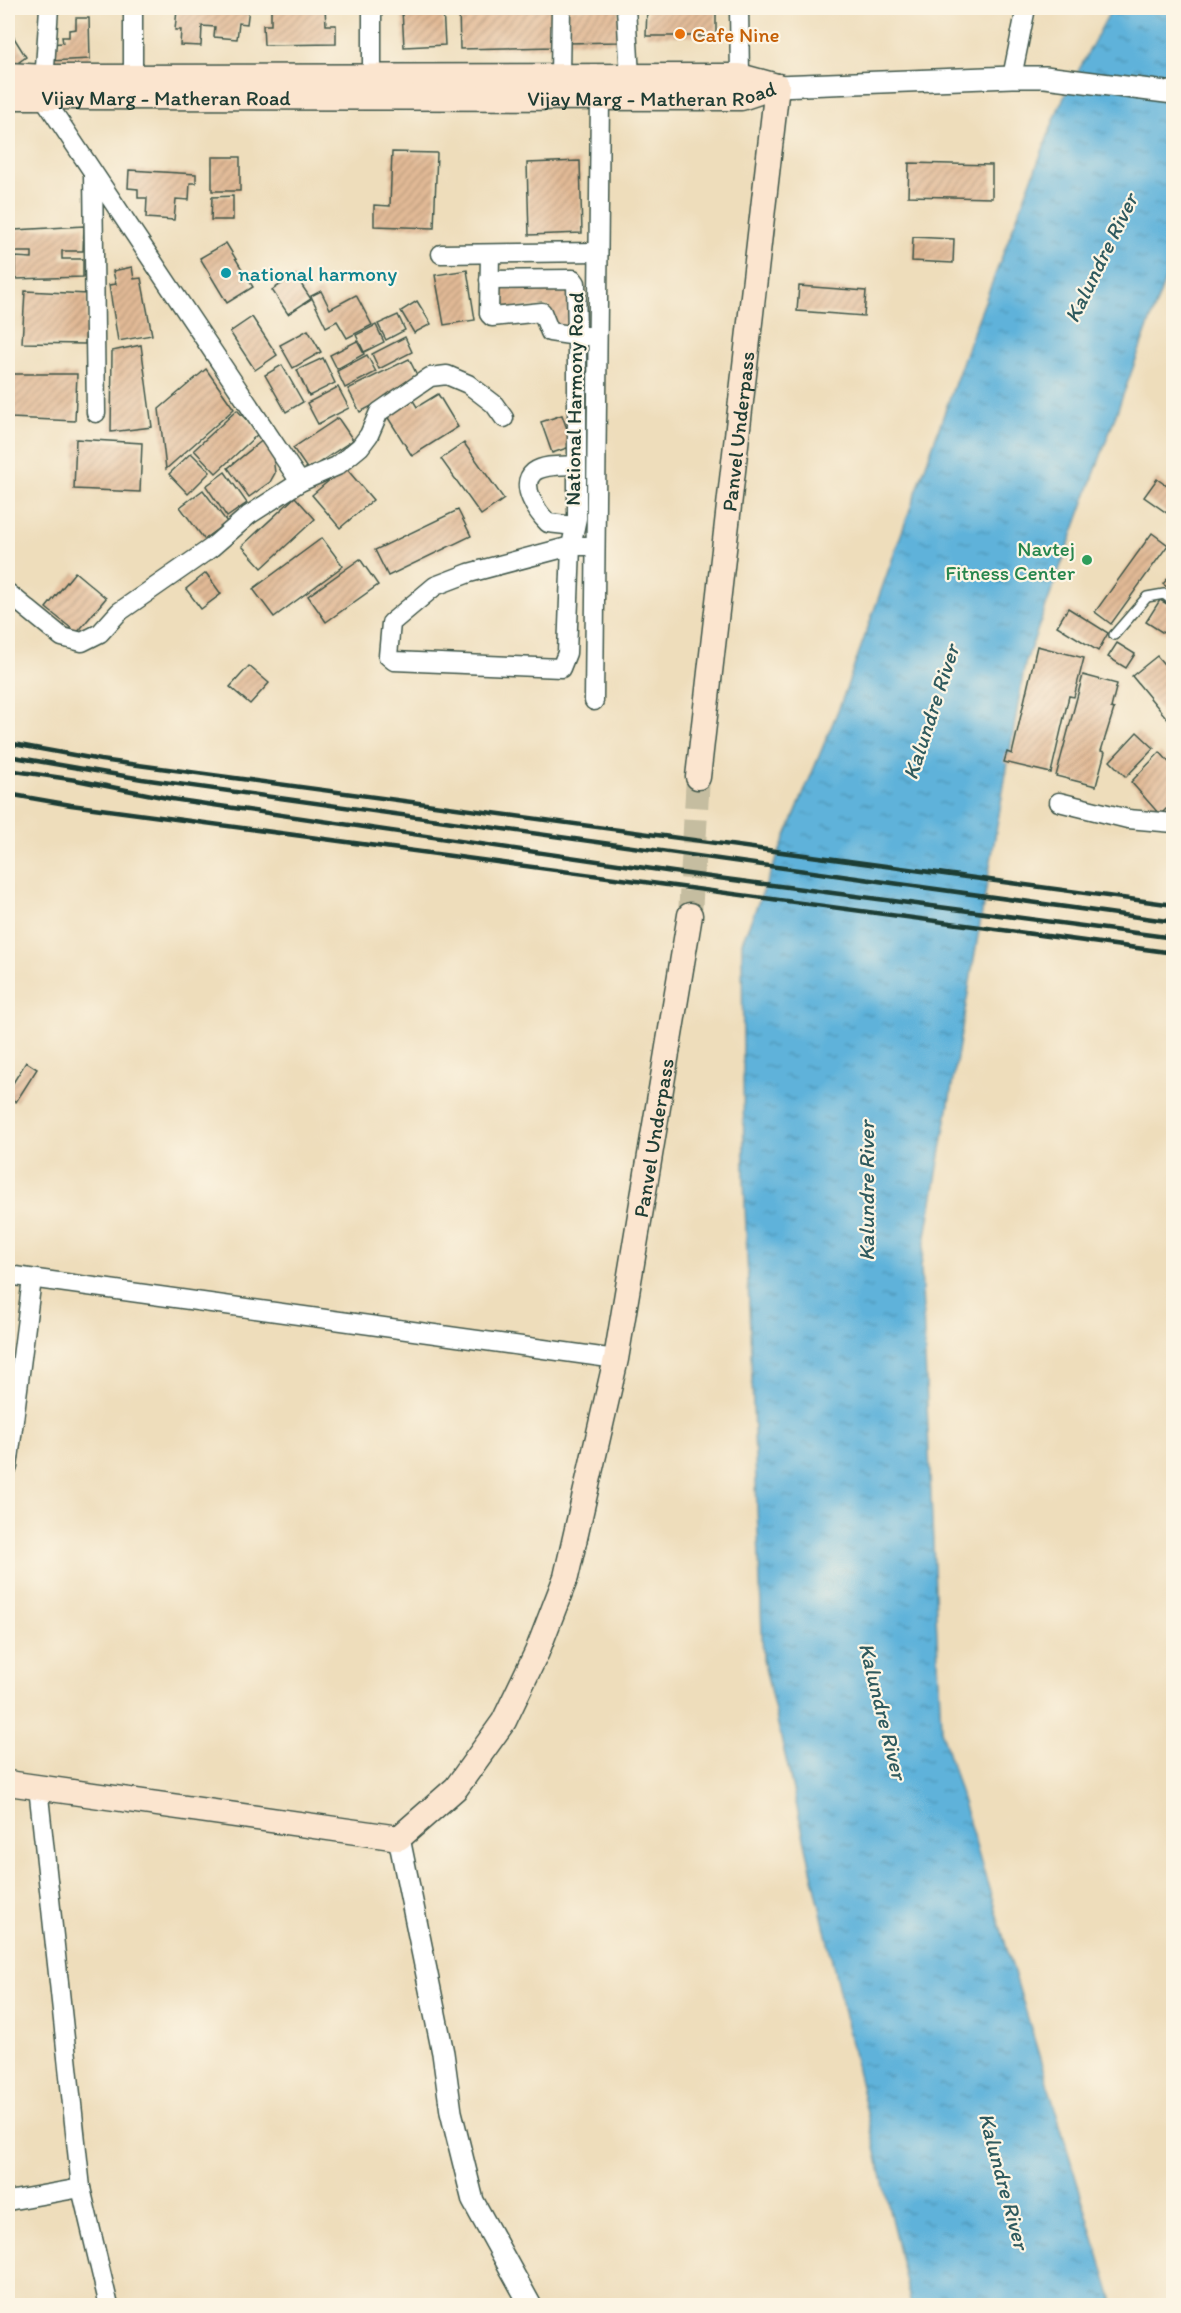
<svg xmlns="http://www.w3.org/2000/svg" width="1181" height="2313" viewBox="0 0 1181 2313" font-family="Itim,sans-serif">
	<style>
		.water { fill: url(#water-ripples); stroke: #3e7887; stroke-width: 1.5 }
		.building { fill: url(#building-hatch) }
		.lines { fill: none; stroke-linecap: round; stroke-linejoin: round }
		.secondary-tunnel { stroke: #c5bda0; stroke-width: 24; stroke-dasharray: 24 12; stroke-linecap: butt }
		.service-casing { stroke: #3e5548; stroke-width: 12 }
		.minor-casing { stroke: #3e5548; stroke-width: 21 }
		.tertiary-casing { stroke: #3e5548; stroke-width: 24 }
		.secondary-casing { stroke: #3e5548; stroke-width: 27 }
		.service { stroke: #fff; stroke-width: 9 }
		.minor { stroke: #fff; stroke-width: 18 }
		.tertiary { stroke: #fff; stroke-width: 21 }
		.secondary { stroke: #fbe5cf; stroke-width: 24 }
		.rail { stroke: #1f3d34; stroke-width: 4.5 }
		.food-dot { fill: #e8710a; stroke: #fcf5e5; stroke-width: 2 }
		.culture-dot { fill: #0f9aa8; stroke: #fcf5e5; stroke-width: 2 }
		.leisure-dot { fill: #2e9e5b; stroke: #fcf5e5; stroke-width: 2 }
		.labels { text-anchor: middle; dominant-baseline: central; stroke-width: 4.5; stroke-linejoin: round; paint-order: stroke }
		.food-label { font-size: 21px; fill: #c56008; stroke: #fcf5e5; text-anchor: start }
		.street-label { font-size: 21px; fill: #1f3d34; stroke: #fcf5e5 }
		.culture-label { font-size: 21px; fill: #0d838f; stroke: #fcf5e5; text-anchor: start }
		.leisure-label { font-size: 21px; fill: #27864d; stroke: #fcf5e5; text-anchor: end }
		.water-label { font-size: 22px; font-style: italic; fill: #2f5a5e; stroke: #fcf5e5 }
	</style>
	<defs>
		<pattern id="water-ripples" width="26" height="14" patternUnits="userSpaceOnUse" patternTransform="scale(1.5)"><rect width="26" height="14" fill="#5eb2da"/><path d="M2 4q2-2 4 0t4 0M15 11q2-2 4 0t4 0" fill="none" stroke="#4d92b2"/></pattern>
		<pattern id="building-hatch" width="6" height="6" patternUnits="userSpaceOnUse" patternTransform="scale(1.5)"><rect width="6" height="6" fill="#e2ba96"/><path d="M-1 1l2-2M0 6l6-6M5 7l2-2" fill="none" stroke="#b7987b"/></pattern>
	</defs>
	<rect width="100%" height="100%" fill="#fcf5e5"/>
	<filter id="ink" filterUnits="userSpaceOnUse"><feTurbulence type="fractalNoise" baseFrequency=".0167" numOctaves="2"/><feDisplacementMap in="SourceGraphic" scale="12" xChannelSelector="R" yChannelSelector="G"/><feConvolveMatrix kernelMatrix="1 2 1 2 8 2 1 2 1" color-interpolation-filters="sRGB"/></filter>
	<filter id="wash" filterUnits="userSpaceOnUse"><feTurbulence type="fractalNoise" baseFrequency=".008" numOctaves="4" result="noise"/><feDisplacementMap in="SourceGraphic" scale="24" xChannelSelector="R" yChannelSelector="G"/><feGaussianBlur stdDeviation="1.35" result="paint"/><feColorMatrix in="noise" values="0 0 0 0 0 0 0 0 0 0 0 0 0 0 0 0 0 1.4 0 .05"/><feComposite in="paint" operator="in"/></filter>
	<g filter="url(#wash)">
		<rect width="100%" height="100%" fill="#edb"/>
		<path class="water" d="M1112,8H1173V258L1025,664L921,1265L941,1729L1114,2305H911L763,1659L744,1179L742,942L841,703L971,338L1059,107Z"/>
		<g id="blocks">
			<g class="building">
				<path d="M180,8H249L247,24L239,23L237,39L214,37L215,27L202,26L201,46L180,45L181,30H175L177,10Z"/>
				<path d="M271,8H325L326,25H336V44L264,45L263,25H271Z"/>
				<path d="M406,8H443L445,45L404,47L402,10Z"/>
				<path d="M459,8H554V47L460,49Z"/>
				<path d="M567,8H619V42L567,43Z"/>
				<path d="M647,8H716V36H646Z"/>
				<path d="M76,18H89L90,59L49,61V44L63,43L62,37H69V30L76,29Z"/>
				<path d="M8,28L26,57L12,67L8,60Z"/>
				<path d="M392,152L437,153L434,228L374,226V205L390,206Z"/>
				<rect x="212" y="157" width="28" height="34"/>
				<path d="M580,161L582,233L529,235L527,163Z"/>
				<path d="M909,163L992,165V198L908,196Z"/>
				<path d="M129,170L196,174V183H190L189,200L176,199L174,220L146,218L147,198H138V189L128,188Z"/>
				<path d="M233,196V220H211L212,197Z"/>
				<path d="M84,226L83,251H62V259H83V277L15,279V257L32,258V252H15V230Z"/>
				<path d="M913,237L954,239L953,263L912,261Z"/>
				<path d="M226,243L253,287L227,303L200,258Z"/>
				<path d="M132,267L134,279L141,278L152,335L118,341L109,285L116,284L113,271Z"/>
				<path d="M467,270L475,320L444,325L435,275Z"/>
				<path d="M295,275L311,299L288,314L272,290Z"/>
				<path d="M573,284L574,326L550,328L549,306L499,309L497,289Z"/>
				<path d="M799,286L866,291L864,316L797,311Z"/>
				<path d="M25,291L88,294L85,344L22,343Z"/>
				<path d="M321,291L330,309L356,295L372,325L347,338L337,321L326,327L311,296Z"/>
				<path d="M417,301L431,324L414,333L401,311Z"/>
				<path d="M398,315L405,330L386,340L378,324Z"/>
				<path d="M252,317L277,355L255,370L230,332Z"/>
				<path d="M376,325L384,342L364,352L356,335Z"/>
				<path d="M308,330L321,352L293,368L280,345Z"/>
				<path d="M405,337L412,352L379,369L372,354Z"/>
				<path d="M357,341L364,354L337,369L330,355Z"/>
				<path d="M141,345L152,427L111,432L112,351Z"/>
				<path d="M367,355L376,372L345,388L337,371Z"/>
				<path d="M323,358L335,383L309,396L297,370Z"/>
				<path d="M409,359L420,381L360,412L348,389Z"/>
				<path d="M282,365L303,402L286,412L265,375Z"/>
				<path d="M206,369L234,409L166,469L159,409Z"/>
				<path d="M12,374H77L75,421L11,418Z"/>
				<path d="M338,387L349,408L318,424L307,403Z"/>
				<path d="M438,394L458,427L412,456L385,413L411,397L417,407Z"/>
				<path d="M237,410L259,433L216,473L194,450Z"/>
				<path d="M562,415L573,446L552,453L541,422Z"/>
				<path d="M338,418L353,440L308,470L293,448Z"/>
				<path d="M76,439L142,443L140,492L74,489Z"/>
				<path d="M264,439L272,449L275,473L270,482L249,497L228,468Z"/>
				<path d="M464,443L504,499L481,515L441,459Z"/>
				<path d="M191,453L210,472L188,494L169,474Z"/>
				<path d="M345,467L373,500L340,528L312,495Z"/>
				<path d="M225,472L247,503L227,517L206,486Z"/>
				<path d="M1157,479L1174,491V518L1144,497Z"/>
				<path d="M203,490L227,522L204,539L180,507Z"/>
				<path d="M295,497L315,519L262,568L242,546Z"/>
				<path d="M458,510L471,536L388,576L375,550Z"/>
				<path d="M1152,533L1168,545L1111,624L1095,612Z"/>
				<path d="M322,538L343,566L274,617L253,589Z"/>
				<path d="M360,559L378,585L326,622L308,596Z"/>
				<path d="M1174,571V592L1163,584Z"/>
				<path d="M75,572L106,598L77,633L46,608Z"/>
				<path d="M206,573L221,594L201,609L186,589Z"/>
				<path d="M1160,600L1174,608V621L1165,634L1146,622Z"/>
				<path d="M1068,608L1108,633L1098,651L1057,626Z"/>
				<path d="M1117,643L1135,654L1126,668L1108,657Z"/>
				<path d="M1037,646L1084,658L1074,697L1069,696L1051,773L1004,762L1007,752L1012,754Z"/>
				<path d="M1157,656L1174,676V727L1132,676Z"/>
				<path d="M249,666L269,683L250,704L230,687Z"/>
				<path d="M1083,675L1117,684L1111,708L1114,709L1101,751L1105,752L1096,786L1056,776Z"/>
				<path d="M1137,732L1154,748L1126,777L1110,761Z"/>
				<path d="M1160,752L1174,768V809H1166L1160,815L1131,782Z"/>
				<path d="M26,1062L37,1069L16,1102L8,1096V1091Z"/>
			</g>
		</g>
	</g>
	<g filter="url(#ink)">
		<use href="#blocks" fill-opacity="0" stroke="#3e5548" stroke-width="1.5"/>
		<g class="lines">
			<path class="secondary-tunnel" d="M690,915L698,777"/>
			<g class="service-casing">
				<path id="service" d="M1114,635L1147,597L1164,594L1174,602"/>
			</g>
			<g class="minor-casing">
				<g id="minor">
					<path d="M49,8L43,97L300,482"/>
					<path d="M133,8V77"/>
					<path d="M372,8V90"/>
					<path d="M626,8L630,76"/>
					<path d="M739,8L740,76"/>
					<path d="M560,76L561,8"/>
					<path d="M1012,77L1026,8"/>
					<path d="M93,173L96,413"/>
					<path d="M441,254L598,252"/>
					<path d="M490,254L489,314L492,317L542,312L550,332L577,336V518L571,546L567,653L561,668L394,661L388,656L391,623L435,586L469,573L571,546H595"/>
					<path d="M489,280L573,279L576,283L577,336H589"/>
					<path d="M575,526L548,523C538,513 518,485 534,472C545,464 564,466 577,465"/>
					<path d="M8,593L62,637L82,642L100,633L119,612L211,548L249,515L300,482L337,466L360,447L369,435L379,412L430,377L447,375L468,384L494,404L504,418"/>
					<path d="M594,701L600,98"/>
					<path d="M1059,802L1128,819L1174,823"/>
					<path d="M8,1275L616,1359"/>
					<path d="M8,1467L32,1279"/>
					<path d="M81,2188L109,2306"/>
					<path d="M8,2201L81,2188L38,1787"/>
				</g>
			</g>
			<g class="tertiary-casing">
				<g id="tertiary">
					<path d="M777,86L1012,77H1045L1174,93"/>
					<path d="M399,1838L443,2053L451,2112L473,2201L531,2306"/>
				</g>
			</g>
			<g class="secondary-casing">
				<g id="secondary">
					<path d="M8,75L45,77L740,76L777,86"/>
					<path id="s1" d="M8,97L741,98L777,86"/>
					<path id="s2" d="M698,777L777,86"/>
					<path id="s3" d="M8,1783L399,1838L456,1788L504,1721L537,1652L566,1577L616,1359L690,915"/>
				</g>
			</g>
			<use href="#service" class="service"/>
			<use href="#minor" class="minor"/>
			<use href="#tertiary" class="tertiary"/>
			<use href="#secondary" class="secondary"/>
			<g class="rail">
				<path d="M8,743L101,760L1174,905"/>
				<path d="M8,756L142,779L1174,922"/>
				<path d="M8,770L76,780L172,799L673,872L1174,938"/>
				<path d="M8,794L71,805L1174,953"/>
			</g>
		</g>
	</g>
	<circle class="food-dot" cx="680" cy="34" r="6"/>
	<circle class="culture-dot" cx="226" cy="273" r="6"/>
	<circle class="leisure-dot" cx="1087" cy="560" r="6"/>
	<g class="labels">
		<g class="food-label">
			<text x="692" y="34">Cafe Nine</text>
		</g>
		<g class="street-label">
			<text stroke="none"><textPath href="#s1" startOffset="644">Vijay Marg - Matheran Road</textPath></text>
			<text stroke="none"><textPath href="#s1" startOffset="158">Vijay Marg - Matheran Road</textPath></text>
			<text transform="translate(574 399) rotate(-89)">National Harmony Road</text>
			<text stroke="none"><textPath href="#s2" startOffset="348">Panvel Underpass</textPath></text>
			<text stroke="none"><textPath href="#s3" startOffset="1158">Panvel Underpass</textPath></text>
		</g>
		<g class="culture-label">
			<text x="238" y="273">national harmony</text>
		</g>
		<g class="leisure-label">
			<text x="1075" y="548">Navtej<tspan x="1075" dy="24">Fitness Center</tspan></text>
		</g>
		<g class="water-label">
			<text transform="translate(1101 258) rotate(-64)">Kalundre River</text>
			<text transform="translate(931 712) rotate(-72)">Kalundre River</text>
			<text transform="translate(866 1191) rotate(-90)">Kalundre River</text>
			<text transform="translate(883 1711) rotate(76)">Kalundre River</text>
			<text transform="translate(1004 2181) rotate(75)">Kalundre River</text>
		</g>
	</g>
	<rect width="1181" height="2313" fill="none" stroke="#fcf5e5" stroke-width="30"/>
</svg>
